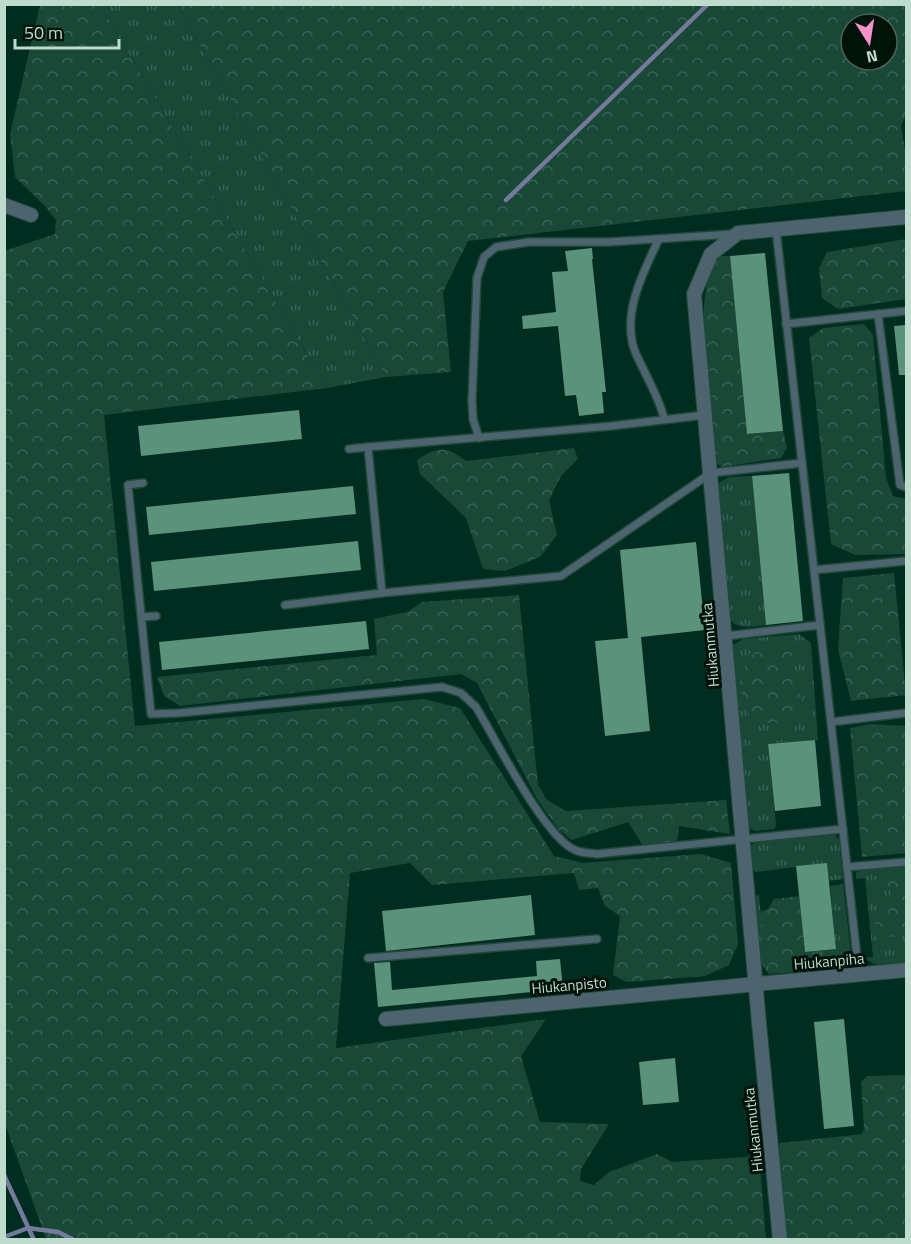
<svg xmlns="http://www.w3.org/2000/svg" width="911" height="1244" viewBox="0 0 911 1244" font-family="'Titillium Web',sans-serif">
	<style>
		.grass { fill: url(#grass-tufts) }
		.forest { fill: url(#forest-crowns); fill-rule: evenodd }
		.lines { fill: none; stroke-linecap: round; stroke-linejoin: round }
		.stream { stroke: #747a9c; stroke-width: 4.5 }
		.building { fill: #5a927b }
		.lane-casing { stroke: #1f493b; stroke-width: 10 }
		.street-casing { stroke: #1f493b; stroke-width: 16 }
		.lane { stroke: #4d646e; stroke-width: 7 }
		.street { stroke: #4d646e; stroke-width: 14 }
		.labels { text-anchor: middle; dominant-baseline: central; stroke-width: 6; stroke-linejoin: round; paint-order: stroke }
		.street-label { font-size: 15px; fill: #bfdbce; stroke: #00130b }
	</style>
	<defs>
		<pattern id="grass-tufts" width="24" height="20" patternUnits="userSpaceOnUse" patternTransform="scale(1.5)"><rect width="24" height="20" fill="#194837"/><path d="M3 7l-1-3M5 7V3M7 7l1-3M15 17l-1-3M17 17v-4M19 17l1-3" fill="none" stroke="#396253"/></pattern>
		<pattern id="forest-crowns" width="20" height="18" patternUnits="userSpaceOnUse" patternTransform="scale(1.5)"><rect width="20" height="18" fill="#194837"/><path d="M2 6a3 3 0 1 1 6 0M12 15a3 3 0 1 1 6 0" fill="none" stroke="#396253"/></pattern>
	</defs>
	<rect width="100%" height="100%" fill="#002d1f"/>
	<g class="grass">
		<path d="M100,5H177L386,377L327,388Z"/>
		<path d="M752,476L766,625C752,626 737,631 728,617L717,484L729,477Z"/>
		<path d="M799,634L811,643L818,740L768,744L776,825L774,829L756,831L749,828L732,646L743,639Z"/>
		<path d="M834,834L839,840L843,879L829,881L827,863L755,872L752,868L750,846L758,841Z"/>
		<path d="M906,864V963C893,964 876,969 866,958L873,957L865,878L856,879C856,877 856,875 856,873C860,866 898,865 906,864Z"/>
		<path d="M843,884L851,954L847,965L840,969L769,974L761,963L755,896L759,895L765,959C773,973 788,967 801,964L805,952L836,949L830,886Z"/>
	</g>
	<g class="forest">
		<path d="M40,5H100L327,388L104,415L135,726L424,699L460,708L554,856L583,863L701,854L731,863L738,944L729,965L705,976L627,982L613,975L620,916L605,906L598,888L579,890L574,873L432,885L410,863L350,873L336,1048L546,1019L521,1056L540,1122L609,1124L581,1169L580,1181L594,1185L609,1172L657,1154L672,1162L759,1156L766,1239H46L4,1121V251L55,234L56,220L44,205L15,177L10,134Z"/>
		<path d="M177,5H906V114L901,126L906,156V191L468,241L443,292L451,372L386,377ZM851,24H887V60H851Z"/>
		<path d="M906,239V299L838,309L822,298L819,268L827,252Z"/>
		<path d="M721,256H730L747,434L783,431L787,448L781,458L722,467L715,462C711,423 688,279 721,256Z"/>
		<path d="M864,324L873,335L886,478L893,496L906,499V554L855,555L831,544L809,338L823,328Z"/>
		<path d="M574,448L578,459L561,476L549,500L557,535L540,557L505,571L483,569L466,518L420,474L417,460C439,446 446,446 466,461Z"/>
		<path d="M894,573L906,695L851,701L838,650L843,578Z"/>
		<path d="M519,595L538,785L547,800L566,811L726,800L730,834L679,826L677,842L644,847L628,822L572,840L559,830L537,799L477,683L461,674L180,706L164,696L157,677L377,655L374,619L407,612L422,602Z"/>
		<path d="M769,648L792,649L802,709L777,723H752L741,691L747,655Z"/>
		<path d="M870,724L906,726V853L862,857L850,728Z"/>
		<path d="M906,873V936L876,937L873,929L879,911L895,901L886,883L891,875Z"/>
		<path d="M799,896L805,952L801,964C789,971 781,970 768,965L765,958L760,912L768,909L774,899Z"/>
		<path d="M905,1075L906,1089V1239H787L778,1148L780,1143L862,1134L864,1128L861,1082L867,1076Z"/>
	</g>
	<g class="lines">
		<g class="stream">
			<path d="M506,200L708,4"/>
			<path d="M4,1175L34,1240"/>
			<path d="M4,1237L28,1228L58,1232L74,1240"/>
		</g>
	</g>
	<g class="building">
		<path d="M592,248L593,259H592L606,392H602L604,413L579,416L576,395L565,396L558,326L523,329L522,316L556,312L552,272L568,271L565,251Z"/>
		<path d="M765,253L783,431L747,434L730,256Z"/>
		<path d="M906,325V375H899L894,326Z"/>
		<path d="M299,410L302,439L141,456L138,426Z"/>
		<path d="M789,473L803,621L766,625L752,476Z"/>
		<path d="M353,486L356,514L149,535L146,507Z"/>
		<path d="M358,541L361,570L154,591L151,562Z"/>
		<path d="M696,542L705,630L641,637L650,731L605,736L595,641L628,638L620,550Z"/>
		<path d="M366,621L369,649L162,670L159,642Z"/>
		<path d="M815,740L821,806L775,811L768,744Z"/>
		<path d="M827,863L836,949L805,952L796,866Z"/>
		<path d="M531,895L535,935L386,951L382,911Z"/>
		<path d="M560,959L563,989L378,1007L374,963L390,962L392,990L537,976L536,961Z"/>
		<path d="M844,1019L854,1126L824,1129L814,1022Z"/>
		<path d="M675,1058L679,1102L643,1105L639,1062Z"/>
	</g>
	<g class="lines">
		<g class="lane-casing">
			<g id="lane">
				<path d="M776,229L859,975"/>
				<path d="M659,239C643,272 620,317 636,354C646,376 658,395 664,418"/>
				<path d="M878,314L900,485L906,487"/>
				<path d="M786,324L906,311"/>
				<path d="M705,415L611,426L368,447L382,593L561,576L711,473L802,463"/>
				<path d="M479,438L473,419L472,400L477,278L484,257L496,247L529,242H609L733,234"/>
				<path d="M349,449L368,447"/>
				<path d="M143,483L128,485L151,714L179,713L442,687L461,693L476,707C495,738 544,837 575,850C581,853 590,853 597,854L843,829"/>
				<path d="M814,570L906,561"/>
				<path d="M285,605L382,593"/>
				<path d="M142,617L156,616"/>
				<path d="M726,636L820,625"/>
				<path d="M831,722L906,713"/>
				<path d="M847,867L906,862"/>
				<path d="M368,958L597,939"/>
			</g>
		</g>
		<g class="street-casing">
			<g id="street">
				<path d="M4,205L31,215"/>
				<path d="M386,1019L906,970"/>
				<path d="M780,1240L759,1023L694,294L711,254L738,233L906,217"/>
			</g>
		</g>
		<use href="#lane" class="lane"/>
		<use href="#street" class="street"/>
	</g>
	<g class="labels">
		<g class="street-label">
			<text transform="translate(710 645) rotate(-95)">Hiukanmutka</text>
			<text transform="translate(829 961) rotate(-5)">Hiukanpiha</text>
			<text transform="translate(569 985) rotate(-5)">Hiukanpisto</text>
			<text transform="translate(753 1130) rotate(-96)">Hiukanmutka</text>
		</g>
	</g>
	<rect width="911" height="1244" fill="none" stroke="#bfdbce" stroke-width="12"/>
	<g transform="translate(869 42) rotate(168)"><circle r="28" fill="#00130b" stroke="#4c6359" stroke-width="1.5"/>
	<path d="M0-4.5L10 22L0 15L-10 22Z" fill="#f890ca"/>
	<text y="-9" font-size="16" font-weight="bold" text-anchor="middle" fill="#bfdbce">N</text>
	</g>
	<path d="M15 39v9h104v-9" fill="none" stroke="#bfdbce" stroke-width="3"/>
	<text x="24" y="39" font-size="18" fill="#bfdbce" stroke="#00130b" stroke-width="4.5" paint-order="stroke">50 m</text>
</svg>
